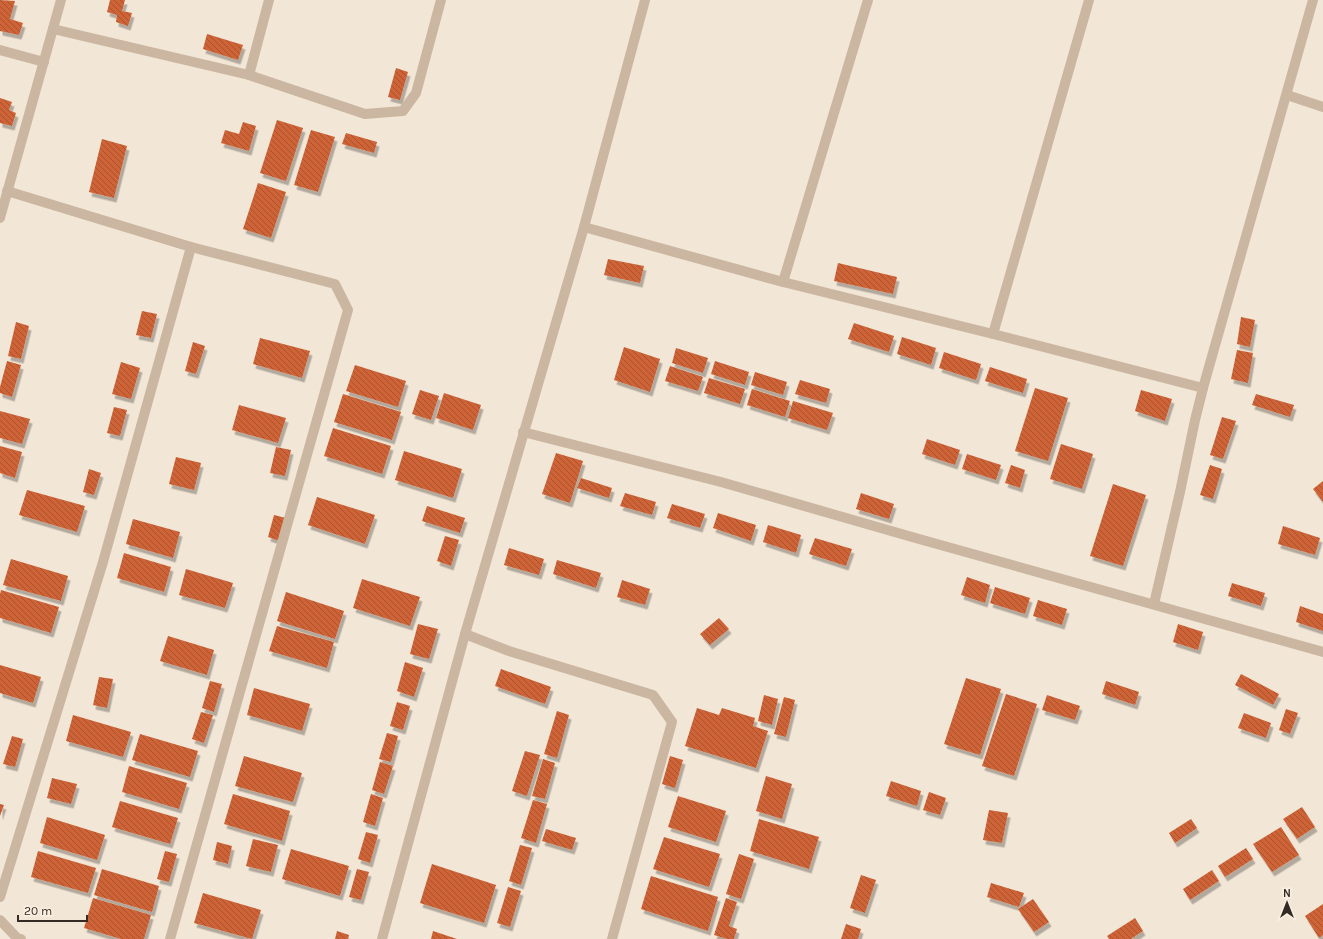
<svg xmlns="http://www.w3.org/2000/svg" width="1323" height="939" viewBox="0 0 1323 939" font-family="Karla,sans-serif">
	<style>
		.building { fill: url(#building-back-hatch); filter: url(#shadow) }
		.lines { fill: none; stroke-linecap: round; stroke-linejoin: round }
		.minor { stroke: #cbb7a1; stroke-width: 10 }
		.tertiary { stroke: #cbb7a1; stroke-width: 10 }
	</style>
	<defs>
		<pattern id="building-back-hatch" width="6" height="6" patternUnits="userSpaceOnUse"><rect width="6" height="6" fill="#cf6438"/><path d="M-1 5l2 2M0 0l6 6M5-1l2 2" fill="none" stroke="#a9532f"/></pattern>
		<filter id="shadow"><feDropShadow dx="2.5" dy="4.5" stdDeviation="0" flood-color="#0004"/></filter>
	</defs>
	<rect width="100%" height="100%" fill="#f2e6d6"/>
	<g class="building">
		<path d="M0,0L15,1L10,19L23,23L19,35L0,31Z"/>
		<path d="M110,0H125L122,11L132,13L128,26L116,22L117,15L107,12Z"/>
		<path d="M207,34L243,45L238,60L203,49Z"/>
		<path d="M396,68L408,72L400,100L388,97Z"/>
		<path d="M0,98L12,102L9,110L16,113L12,126L0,123Z"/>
		<path d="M277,120L303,128L286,181L260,173Z"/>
		<path d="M243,122L256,126L249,151L221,143L225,130L239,134Z"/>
		<path d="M311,130L335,137L318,192L294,185Z"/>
		<path d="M346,133L377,142L374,153L342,144Z"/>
		<path d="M102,139L127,146L114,198L89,192Z"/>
		<path d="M258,183L286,192L271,238L243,229Z"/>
		<path d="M608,259L644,266L640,283L604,275Z"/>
		<path d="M838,263L897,277L893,294L834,281Z"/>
		<path d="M142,311L157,314L151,338L136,335Z"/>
		<path d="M1241,317L1255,320L1250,347L1237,344Z"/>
		<path d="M16,322L29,326L21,359L8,356Z"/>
		<path d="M854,323L894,336L889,352L848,339Z"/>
		<path d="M902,337L936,348L931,365L897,354Z"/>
		<path d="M260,338L310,351L302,378L253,364Z"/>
		<path d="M193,342L205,346L196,374L185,371Z"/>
		<path d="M624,347L660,359L650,392L614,380Z"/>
		<path d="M676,348L708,358L703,373L672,363Z"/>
		<path d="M1237,350L1253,353L1248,383L1231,379Z"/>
		<path d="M944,352L981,364L976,380L939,368Z"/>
		<path d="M7,361L21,365L12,397L0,393V387Z"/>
		<path d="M715,361L749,372L745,385L711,374Z"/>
		<path d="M121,362L140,368L131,399L112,394Z"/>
		<path d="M355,365L406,381L398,407L346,391Z"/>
		<path d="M670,366L703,377L698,391L665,381Z"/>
		<path d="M990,367L1027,379L1023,393L985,381Z"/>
		<path d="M755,372L787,382L783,395L751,385Z"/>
		<path d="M709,378L745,389L740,404L704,393Z"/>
		<path d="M800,380L830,389L826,403L795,394Z"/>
		<path d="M1035,388L1068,398L1048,461L1015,451Z"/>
		<path d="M752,389L790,401L785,417L747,405Z"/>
		<path d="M420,390L439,396L431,420L412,414Z"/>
		<path d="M1141,390L1172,399L1165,421L1135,411Z"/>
		<path d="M444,393L481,405L473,430L436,418Z"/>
		<path d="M343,394L401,412L392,440L334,422Z"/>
		<path d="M1256,394L1294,405L1290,417L1252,405Z"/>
		<path d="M793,401L833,413L827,430L788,418Z"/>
		<path d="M239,405L286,418L278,443L232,430Z"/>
		<path d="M114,407L127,410L120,436L107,433Z"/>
		<path d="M0,411L30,419L22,444L0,438Z"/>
		<path d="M1222,417L1236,421L1223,459L1210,455Z"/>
		<path d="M333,428L391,446L382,474L324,456Z"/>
		<path d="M927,439L960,450L955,465L922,454Z"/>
		<path d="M1061,444L1093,454L1082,489L1050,479Z"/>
		<path d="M0,446L22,452L15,478L0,473Z"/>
		<path d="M276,447L291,450L285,476L270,473Z"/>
		<path d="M404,451L462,469L453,498L395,480Z"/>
		<path d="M556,453L583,461L570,503L542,494Z"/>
		<path d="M967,454L1001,465L996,480L962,469Z"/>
		<path d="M176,457L201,463L194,490L169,484Z"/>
		<path d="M1011,465L1025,470L1020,488L1005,483Z"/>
		<path d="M1210,465L1222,469L1213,499L1200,495Z"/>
		<path d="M89,469L101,473L94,495L83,492Z"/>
		<path d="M581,478L612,488L609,498L577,488Z"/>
		<path d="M1323,481V502L1313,489Z"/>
		<path d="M1113,484L1146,495L1123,566L1090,556Z"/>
		<path d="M27,490L85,506L77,532L19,515Z"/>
		<path d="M625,493L656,502L652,515L620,506Z"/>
		<path d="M861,493L894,504L889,519L856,509Z"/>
		<path d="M317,497L375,515L365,544L308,525Z"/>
		<path d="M672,504L705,514L700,528L667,518Z"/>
		<path d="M427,506L465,518L460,533L422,521Z"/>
		<path d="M718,513L756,525L751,541L713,528Z"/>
		<path d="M274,515L286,518L280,541L268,537Z"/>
		<path d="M133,519L180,532L173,558L126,544Z"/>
		<path d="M768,525L801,535L796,553L763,542Z"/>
		<path d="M1283,526L1320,538L1315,555L1278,544Z"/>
		<path d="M445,536L459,540L451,566L437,561Z"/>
		<path d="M815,538L852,549L846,566L809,554Z"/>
		<path d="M509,548L544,559L539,575L504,565Z"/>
		<path d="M124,553L171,567L164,592L117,578Z"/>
		<path d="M11,559L68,576L61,601L3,585Z"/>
		<path d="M557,560L601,573L596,588L553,574Z"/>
		<path d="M186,569L233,583L225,608L179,595Z"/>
		<path d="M967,577L990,585L985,603L961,595Z"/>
		<path d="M362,579L420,597L410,626L353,608Z"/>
		<path d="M622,580L650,589L645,605L617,597Z"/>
		<path d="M1232,583L1265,593L1261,606L1228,596Z"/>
		<path d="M995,587L1030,598L1025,614L990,603Z"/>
		<path d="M1,590L59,607L51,633L0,618V594Z"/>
		<path d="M286,592L344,611L335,639L277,621Z"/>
		<path d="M1038,600L1067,609L1062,625L1033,616Z"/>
		<path d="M1300,606L1323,614V631L1296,622Z"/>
		<path d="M719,618L729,629L710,645L700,634Z"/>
		<path d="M418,624L438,629L429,659L410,654Z"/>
		<path d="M1178,624L1203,632L1198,650L1173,642Z"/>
		<path d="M277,626L334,642L327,668L269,651Z"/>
		<path d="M168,636L214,650L207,675L160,661Z"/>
		<path d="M405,662L423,668L414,697L397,691Z"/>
		<path d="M0,665L41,677L33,703L0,693Z"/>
		<path d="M501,669L551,687L545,704L495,686Z"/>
		<path d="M1241,674L1279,694L1273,705L1235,685Z"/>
		<path d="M99,677L113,679L107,708L93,705Z"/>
		<path d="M966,678L1001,689L980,755L944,744Z"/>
		<path d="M210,681L222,684L214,712L202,708Z"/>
		<path d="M1106,681L1139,692L1135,705L1102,694Z"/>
		<path d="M254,688L310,704L302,731L247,715Z"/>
		<path d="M1006,694L1037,704L1014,776L982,766Z"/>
		<path d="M764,695L778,699L772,725L758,721Z"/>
		<path d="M1047,695L1080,706L1075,720L1042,710Z"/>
		<path d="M784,697L795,700L786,737L774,734Z"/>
		<path d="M397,702L410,706L403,730L390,726Z"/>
		<path d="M697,708L719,715L722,708L755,718L753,726L768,731L756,768L685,746Z"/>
		<path d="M1286,709L1298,713L1290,734L1279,730Z"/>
		<path d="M557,711L569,715L557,758L544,754Z"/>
		<path d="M201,712L213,715L204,743L192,739Z"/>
		<path d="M1244,713L1271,723L1266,738L1238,728Z"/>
		<path d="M73,715L131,732L123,757L66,741Z"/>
		<path d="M387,733L398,736L391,762L379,759Z"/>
		<path d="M140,734L198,751L190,777L132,760Z"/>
		<path d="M12,736L23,739L15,767L3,764Z"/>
		<path d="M525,751L540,755L527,796L512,791Z"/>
		<path d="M244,756L302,773L293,802L235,786Z"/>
		<path d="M670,756L683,760L675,788L662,784Z"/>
		<path d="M543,759L555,763L545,799L532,796Z"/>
		<path d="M380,762L393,766L384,794L372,790Z"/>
		<path d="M129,766L187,783L179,809L122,792Z"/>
		<path d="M766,776L792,784L782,819L756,811Z"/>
		<path d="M52,778L77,784L71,804L47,798Z"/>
		<path d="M891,781L921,791L917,806L886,796Z"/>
		<path d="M929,792L946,798L940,815L923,810Z"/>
		<path d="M233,794L290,811L282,841L224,824Z"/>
		<path d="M371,794L383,798L375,826L363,822Z"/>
		<path d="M678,796L726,811L716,842L668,827Z"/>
		<path d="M533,800L547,804L536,843L521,838Z"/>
		<path d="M120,801L178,818L170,844L112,827Z"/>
		<path d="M0,804L4,805L0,816Z"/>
		<path d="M1302,807L1315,827L1297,839L1283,819Z"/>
		<path d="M989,810L1008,813L1002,843L983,840Z"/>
		<path d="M47,817L105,835L97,860L40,843Z"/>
		<path d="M759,819L819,837L809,869L750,851Z"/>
		<path d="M1191,819L1197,828L1175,843L1169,833Z"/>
		<path d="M1281,827L1299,855L1272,872L1253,844Z"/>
		<path d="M546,829L576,838L572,850L542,841Z"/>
		<path d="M366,832L378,835L370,863L358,859Z"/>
		<path d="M664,837L720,854L709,887L653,869Z"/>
		<path d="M253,839L278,845L271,872L246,866Z"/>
		<path d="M217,842L232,846L228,864L213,860Z"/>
		<path d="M520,845L532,848L521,885L509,881Z"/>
		<path d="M1246,848L1253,859L1225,877L1218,866Z"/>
		<path d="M291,849L349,866L340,896L282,879Z"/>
		<path d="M38,851L96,868L88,893L31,877Z"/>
		<path d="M165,851L177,854L169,882L157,879Z"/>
		<path d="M739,854L754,859L741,899L726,894Z"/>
		<path d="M432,864L496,885L484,923L420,903Z"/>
		<path d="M102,869L159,886L152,912L94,895Z"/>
		<path d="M357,869L369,872L361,900L349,897Z"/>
		<path d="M1212,870L1219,881L1190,900L1183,889Z"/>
		<path d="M861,875L876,880L865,913L850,908Z"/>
		<path d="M651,876L718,897L708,931L641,909Z"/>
		<path d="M991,883L1024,893L1019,907L987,897Z"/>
		<path d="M508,887L521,891L510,927L497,923Z"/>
		<path d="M203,893L261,910L252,939L194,923Z"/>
		<path d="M93,898L151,915L144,939H121L84,928Z"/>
		<path d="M726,898L737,902L729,926L737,929L734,939H727L714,935Z"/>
		<path d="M1033,899L1049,922L1034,932L1018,909Z"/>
		<path d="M1323,904V935L1319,938L1305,916Z"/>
		<path d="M1135,918L1143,931L1131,939H1109L1107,936Z"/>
		<path d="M846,924L861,929L858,939H841Z"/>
		<path d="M337,931L349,935L348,939H335Z"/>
		<path d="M433,931L457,939H431Z"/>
	</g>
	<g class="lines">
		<g class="minor">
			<path d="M53,29L249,75L365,114L403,111L416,93L441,0"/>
			<path d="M0,50L44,62"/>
			<path d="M249,75L269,0"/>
			<path d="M1287,95L1323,107"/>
			<path d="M7,191L191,247L335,284L348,310L170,939"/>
			<path d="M584,227L783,282L993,334L1203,388"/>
			<path d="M783,282L868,0"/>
			<path d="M993,334L1089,0"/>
			<path d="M523,432L721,482L912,537L1323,652"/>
			<path d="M1154,604L1180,492L1195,420L1203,388L1313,0"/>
			<path d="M465,634L509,651L653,695L672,722L612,939"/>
			<path d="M0,897L103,562L191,247"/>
			<path d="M0,920L17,938L21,939"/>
			<path d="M382,939L465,634L584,227L645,0"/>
		</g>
		<path class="tertiary" d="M0,218L61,0"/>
	</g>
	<g transform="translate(1287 903)" stroke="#faf0e2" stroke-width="3" paint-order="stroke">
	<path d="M0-3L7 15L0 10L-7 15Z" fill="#352b25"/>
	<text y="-6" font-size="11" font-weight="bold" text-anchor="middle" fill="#352b25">N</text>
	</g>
	<path d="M18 915v6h69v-6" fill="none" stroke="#352b25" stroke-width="2"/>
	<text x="24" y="915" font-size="12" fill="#352b25" stroke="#faf0e2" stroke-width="3" paint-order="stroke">20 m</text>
</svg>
